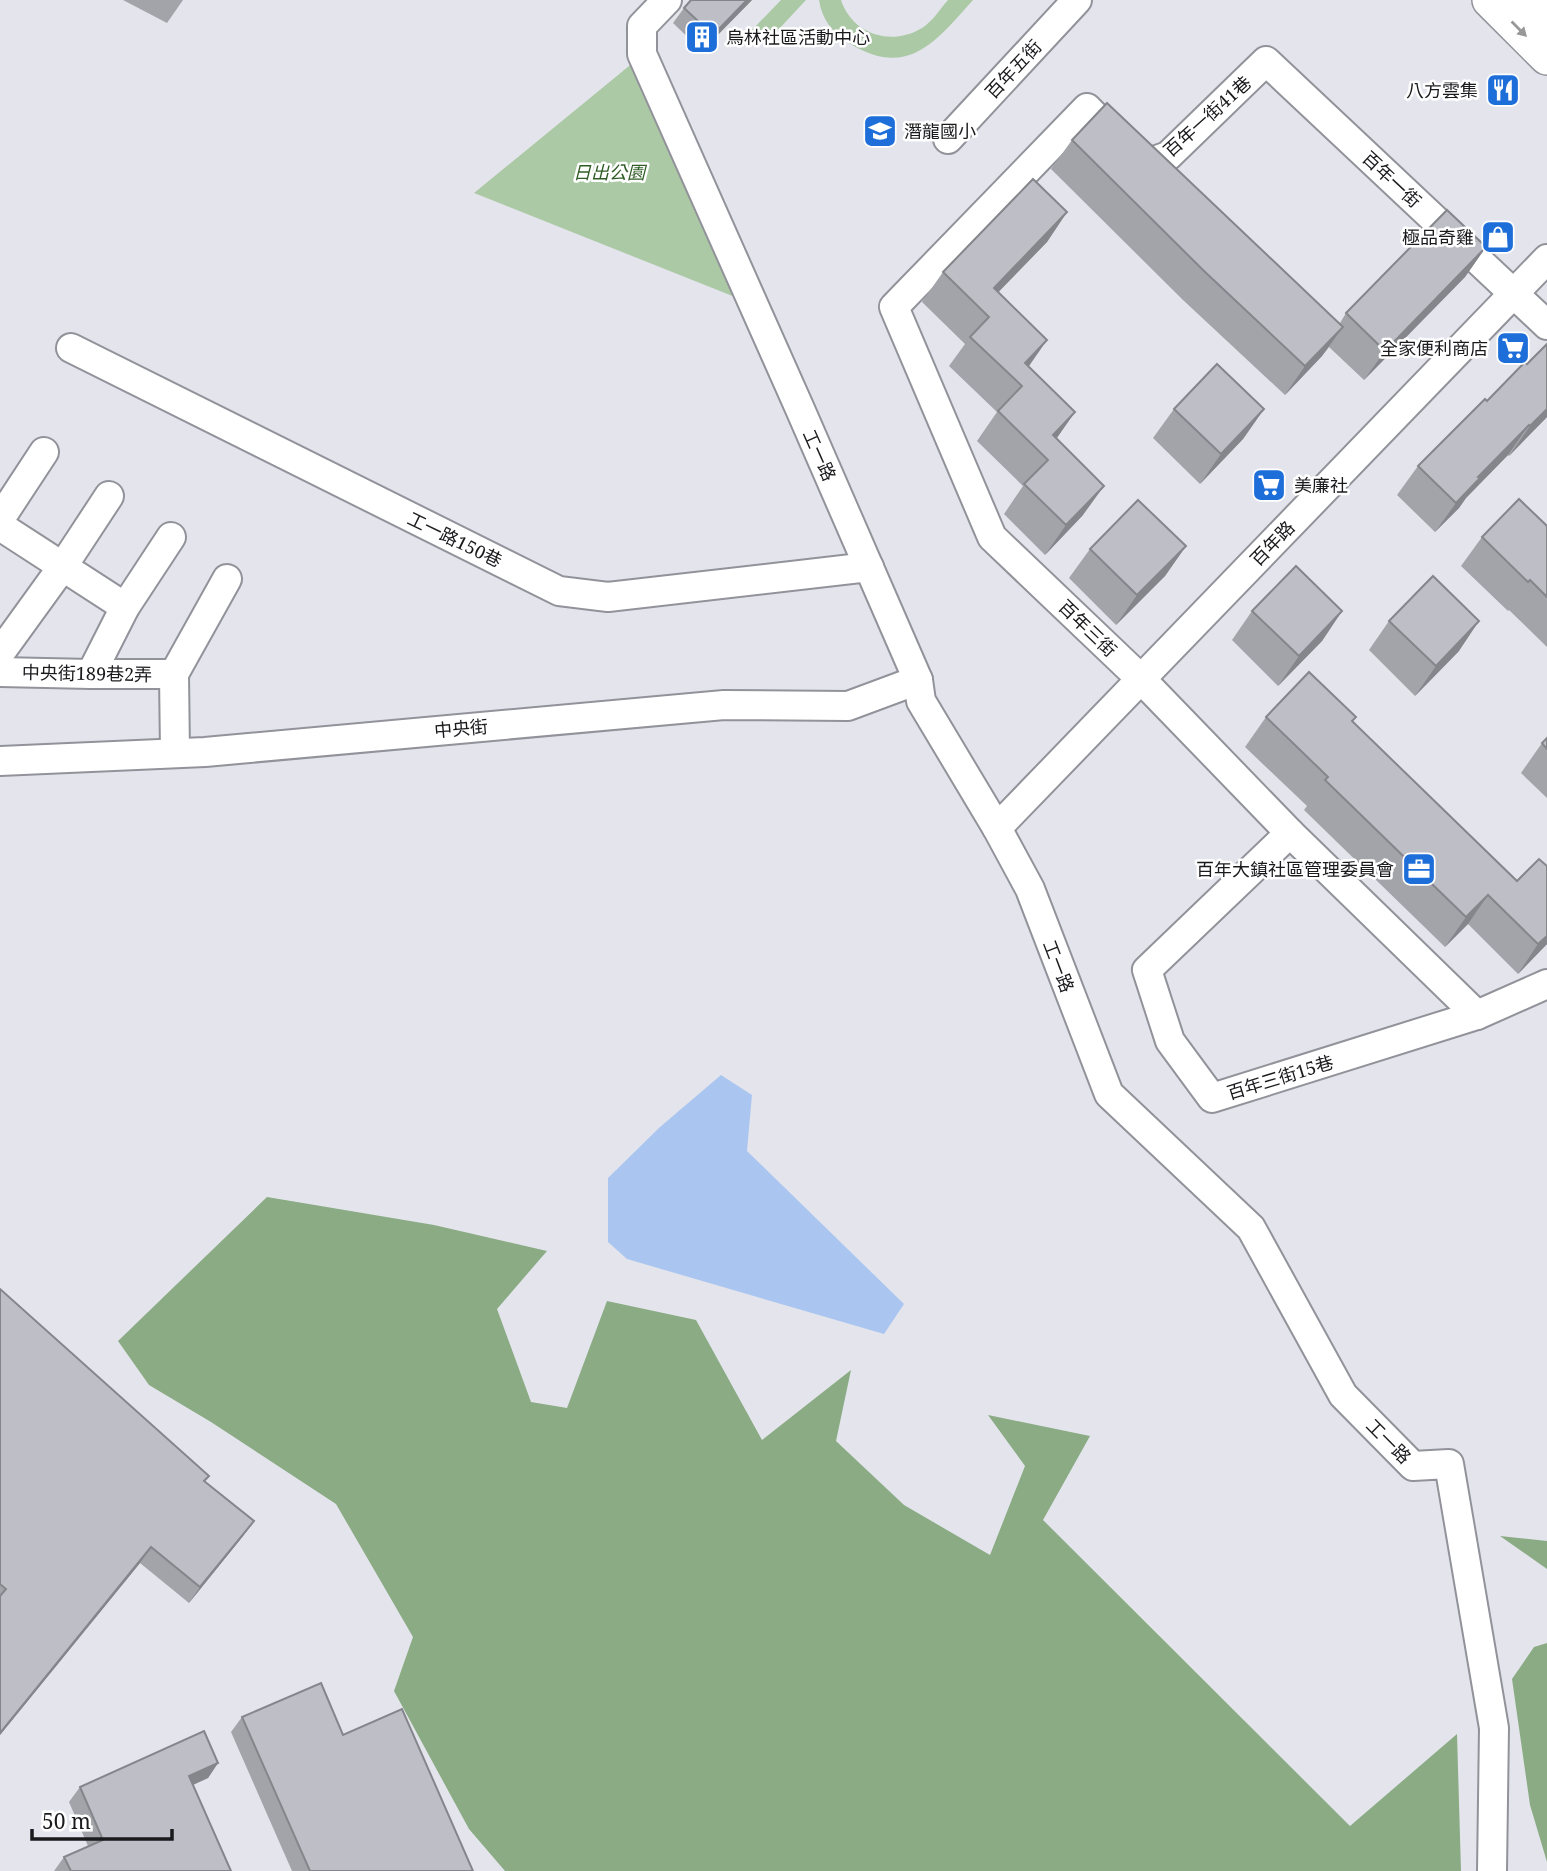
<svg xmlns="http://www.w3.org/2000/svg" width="1547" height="1871" viewBox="0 0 1547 1871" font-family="'Noto Serif','Noto Sans TC',serif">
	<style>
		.green { fill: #abc9a5 }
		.forest { fill: #8aab84 }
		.water { fill: #aac6f0 }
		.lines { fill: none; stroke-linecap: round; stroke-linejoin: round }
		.minor-casing { stroke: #92939a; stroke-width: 32 }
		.major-casing { stroke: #92939a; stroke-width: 38 }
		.minor { stroke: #fff; stroke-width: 28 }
		.major { stroke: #fff; stroke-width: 35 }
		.wall { fill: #a3a4aa }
		.shaded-wall { fill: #85868b }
		.building { fill: #bebfc6; stroke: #85868b; stroke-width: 2 }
		.oneway { fill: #989899 }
		.labels { text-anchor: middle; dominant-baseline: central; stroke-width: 5; stroke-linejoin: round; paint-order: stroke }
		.poi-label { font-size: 18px; fill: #1a1a1d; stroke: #fff; text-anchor: end }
		.street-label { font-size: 18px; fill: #1a1a1d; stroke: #fff }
		.park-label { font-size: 18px; font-style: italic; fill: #305d27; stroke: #fff }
	</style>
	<rect width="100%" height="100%" fill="#e4e5ec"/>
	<g class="green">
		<path d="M781,0H806L764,45L751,31Z"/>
		<path d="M819,0H841C852,34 891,47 922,28C932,22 940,9 948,0H973C936,41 908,80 849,43C833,33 822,20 819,0Z"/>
		<path d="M640,57L735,297L474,193Z"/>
	</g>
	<g class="forest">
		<path d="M267,1197L434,1225L547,1251L497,1309L531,1402L567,1408L607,1301L696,1320L762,1440L851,1370L836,1441L904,1505L990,1555L1025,1466L988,1415L1090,1436L1043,1520L1350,1826L1457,1734L1461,1871H505L469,1829L394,1691L413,1637L336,1504L211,1422L149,1385L118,1341Z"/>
		<path d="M1500,1536L1547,1541V1569Z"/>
		<path d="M1547,1643V1862L1530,1805L1512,1679L1534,1647Z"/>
	</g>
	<path class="water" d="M721,1075L752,1095L747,1151L904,1304L884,1334L627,1259L608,1242V1178L660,1127Z"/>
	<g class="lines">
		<g class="minor-casing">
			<g id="minor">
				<path d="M667,0L642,26V54L800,409L918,680L921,701L997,828L1030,889L1109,1094L1251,1228L1343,1395L1413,1466L1449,1464L1494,1728L1492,1871"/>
				<path d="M948,139L1077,0"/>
				<path d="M71,348L559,591L608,597L869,567"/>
				<path d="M0,519L44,452"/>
				<path d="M0,526L125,607"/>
				<path d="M0,653L63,566L109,496"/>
				<path d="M0,672L91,674H174"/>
				<path d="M91,674L125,607L171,537"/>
				<path d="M175,753L174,674L227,579"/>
				<path d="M0,761L205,752L724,705L848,706L918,680"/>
				<path d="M997,828L1547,259"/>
				<path d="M1290,833L1147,970L1170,1041L1212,1098L1477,1015L1547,984"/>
				<path d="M1477,1015L1290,833L1141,679L992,537L894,307L1087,108L1143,165L1168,156L1266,61L1547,325"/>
			</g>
		</g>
		<g class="major-casing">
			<g id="major">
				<path d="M1490,0L1547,57"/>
				<path d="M1530,0L1547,17"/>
			</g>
		</g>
		<use href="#minor" class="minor"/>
		<use href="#major" class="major"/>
	</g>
	<g class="wall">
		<path d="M123,0H183L167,23Z"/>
		<path d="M752,0L702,51L673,23L684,8Z"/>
		<path d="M1072,140L1340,323L1346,313L1486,247L1465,277L1364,380L1329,347L1322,356L1285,395L1183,300L1051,169Z"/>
		<path d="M1067,212L1047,242L998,292L1028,367L1075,412L1056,439L1083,515L1045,555L1004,514L1023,486L977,441L997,412L949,366L965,344L922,302L943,272Z"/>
		<path d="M1487,401L1547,417L1509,456L1508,455L1466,498L1459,508L1435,532L1397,495L1418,466Z"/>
		<path d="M1174,409H1264L1243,439L1200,484L1153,438Z"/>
		<path d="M1547,526V647L1509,610L1508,611L1461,566L1482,537Z"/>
		<path d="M1186,546L1165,576L1116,625L1069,578L1090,549Z"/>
		<path d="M1252,611H1342L1322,641L1278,686L1232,640Z"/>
		<path d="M1389,621L1459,651L1415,696L1369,650Z"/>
		<path d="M1266,717L1353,722L1547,944L1518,974L1468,924L1445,947L1304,810L1307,806L1245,747Z"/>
		<path d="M1547,738V798L1521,773L1542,743Z"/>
		<path d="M0,1289L205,1482L243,1536L189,1603L140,1563L0,1735Z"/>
		<path d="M242,1717L343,1735L473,1871H292L231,1732Z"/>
		<path d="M218,1763L208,1778L193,1785L231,1871H54L64,1857L88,1846L69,1802L80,1787Z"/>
	</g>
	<g class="shaded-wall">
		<path d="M747,0H752L702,51L713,35Z"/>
		<path d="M1067,212L1047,242L982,309L994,288Z"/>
		<path d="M1486,247L1465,277L1364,380L1385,351Z"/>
		<path d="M1343,327L1322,356L1285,395L1305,366Z"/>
		<path d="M1047,340L1027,369L1025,363Z"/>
		<path d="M1264,409L1243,439L1200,484L1221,454Z"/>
		<path d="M1547,409V417L1509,456L1530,426Z"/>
		<path d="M1075,412L1054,442L1053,435Z"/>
		<path d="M1529,425L1508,455L1466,498L1459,508L1435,532L1456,503L1478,477Z"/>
		<path d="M1104,486L1083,515L1045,555L1066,525Z"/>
		<path d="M1186,546L1165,576L1116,625L1137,595Z"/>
		<path d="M1342,611L1322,641L1278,686L1299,656Z"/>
		<path d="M1479,621L1459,651L1415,696L1436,666Z"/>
		<path d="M1488,895L1468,924L1445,947L1466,917Z"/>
		<path d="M1547,936V944L1518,974L1538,944Z"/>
		<path d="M254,1521L243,1536L189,1603L200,1587Z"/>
		<path d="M151,1547L140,1563L0,1735V1733Z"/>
		<path d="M218,1763L208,1778L179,1791L189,1776Z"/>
	</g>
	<g class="building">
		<path d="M691,0H747L713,35L684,8Z"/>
		<path d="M1107,103L1343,327L1305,366L1204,271L1072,140Z"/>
		<path d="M1033,179L1067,212L994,288L1047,340L1025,363L1075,412L1053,435L1104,486L1066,525L1024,484L1048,460L998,411L1022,386L970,337L989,317L943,272Z"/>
		<path d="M1447,210L1486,247L1385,351L1346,313Z"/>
		<path d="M1547,344V409L1530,426L1529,425L1478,477L1480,478L1456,503L1418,466L1485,399L1487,401L1525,362L1527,364Z"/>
		<path d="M1217,364L1264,409L1221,454L1174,409Z"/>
		<path d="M1519,499L1547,526V597L1530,580L1528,582L1482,537Z"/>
		<path d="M1138,500L1186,546L1137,595L1090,549Z"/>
		<path d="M1296,566L1342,611L1299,656L1252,611Z"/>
		<path d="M1433,576L1479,621L1436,666L1389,621Z"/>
		<path d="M1309,672L1356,717L1352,721L1517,881L1539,859L1547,866V936L1538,944L1488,895L1466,917L1325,780L1328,777L1266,717Z"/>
		<path d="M1547,738V749L1542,743Z"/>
		<path d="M0,1289L209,1476L204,1481L254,1521L200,1587L151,1547L0,1733V1596L6,1589L0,1584Z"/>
		<path d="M321,1683L343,1735L402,1709L473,1871H310L242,1717Z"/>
		<path d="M204,1731L218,1763L189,1776L231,1871H71L64,1857L103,1840L80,1787Z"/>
	</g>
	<defs><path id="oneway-solid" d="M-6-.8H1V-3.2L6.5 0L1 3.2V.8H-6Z" transform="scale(1.75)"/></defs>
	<use class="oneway" href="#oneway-solid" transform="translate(1519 29) rotate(45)"/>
	<defs>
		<g id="building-square" transform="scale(1.75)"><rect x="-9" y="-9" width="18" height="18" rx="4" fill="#1d6ed9" stroke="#fff"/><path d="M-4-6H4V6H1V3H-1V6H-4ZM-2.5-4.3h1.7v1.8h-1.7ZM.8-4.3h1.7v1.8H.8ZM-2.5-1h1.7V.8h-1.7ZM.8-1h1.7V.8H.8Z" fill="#fff"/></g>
		<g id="restaurant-square" transform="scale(1.75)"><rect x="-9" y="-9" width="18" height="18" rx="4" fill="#1d6ed9" stroke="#fff"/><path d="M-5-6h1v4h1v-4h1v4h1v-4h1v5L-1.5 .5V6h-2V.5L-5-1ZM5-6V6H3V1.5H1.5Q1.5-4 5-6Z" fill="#fff"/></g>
		<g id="school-square" transform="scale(1.75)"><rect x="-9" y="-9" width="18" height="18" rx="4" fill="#1d6ed9" stroke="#fff"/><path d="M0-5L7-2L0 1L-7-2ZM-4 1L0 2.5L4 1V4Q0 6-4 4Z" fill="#fff"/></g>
		<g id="shop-square" transform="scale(1.75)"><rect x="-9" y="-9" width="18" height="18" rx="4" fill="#1d6ed9" stroke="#fff"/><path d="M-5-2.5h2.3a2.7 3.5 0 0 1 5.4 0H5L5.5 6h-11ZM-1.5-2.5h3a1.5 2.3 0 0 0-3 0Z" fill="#fff"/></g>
		<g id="supermarket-square" transform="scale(1.75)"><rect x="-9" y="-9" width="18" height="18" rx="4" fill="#1d6ed9" stroke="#fff"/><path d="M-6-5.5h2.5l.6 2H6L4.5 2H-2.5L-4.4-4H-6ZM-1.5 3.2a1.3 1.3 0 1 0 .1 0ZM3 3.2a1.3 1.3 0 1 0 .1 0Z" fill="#fff"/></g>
		<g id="office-square" transform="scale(1.75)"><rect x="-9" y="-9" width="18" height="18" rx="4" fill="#1d6ed9" stroke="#fff"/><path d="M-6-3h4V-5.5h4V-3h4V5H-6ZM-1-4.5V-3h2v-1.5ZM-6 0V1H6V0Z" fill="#fff"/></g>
	</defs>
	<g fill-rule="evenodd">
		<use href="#building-square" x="702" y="37"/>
		<use href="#restaurant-square" x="1503" y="90"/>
		<use href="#school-square" x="880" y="131"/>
		<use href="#shop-square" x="1498" y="237"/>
		<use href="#supermarket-square" x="1513" y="348"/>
		<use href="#supermarket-square" x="1269" y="485"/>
		<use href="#office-square" x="1419" y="869"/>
	</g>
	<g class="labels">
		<g class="poi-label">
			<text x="726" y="37" text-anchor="start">烏林社區活動中心</text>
			<text x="1478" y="90">八方雲集</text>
			<text x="904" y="131" text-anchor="start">潛龍國小</text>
			<text x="1474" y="237">極品奇雞</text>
			<text x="1488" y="348">全家便利商店</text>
			<text x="1294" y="485" text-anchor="start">美廉社</text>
			<text x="1394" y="869">百年大鎮社區管理委員會</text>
		</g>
		<g class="street-label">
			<text transform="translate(1013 69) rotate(-47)">百年五街</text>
			<text transform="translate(1207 116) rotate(-42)">百年一街41巷</text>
			<text transform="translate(1392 179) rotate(43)">百年一街</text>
			<text transform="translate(820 455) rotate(66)">工一路</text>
			<text transform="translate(455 539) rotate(26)">工一路150巷</text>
			<text transform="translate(1272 543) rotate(-46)">百年路</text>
			<text transform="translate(1088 628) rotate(44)">百年三街</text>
			<text transform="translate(87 673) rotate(1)">中央街189巷2弄</text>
			<text transform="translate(461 728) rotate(-5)">中央街</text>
			<text transform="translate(1059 966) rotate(69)">工一路</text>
			<text transform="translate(1280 1077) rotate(-17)">百年三街15巷</text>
			<text transform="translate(1389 1441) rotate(45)">工一路</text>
		</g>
		<g class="park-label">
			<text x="609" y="172">日出公園</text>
		</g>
	</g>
	<path d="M32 1829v10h140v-10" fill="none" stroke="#1a1a1d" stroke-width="3.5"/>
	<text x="42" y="1829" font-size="21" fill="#1a1a1d" stroke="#ffffff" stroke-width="5" paint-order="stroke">50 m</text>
</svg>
